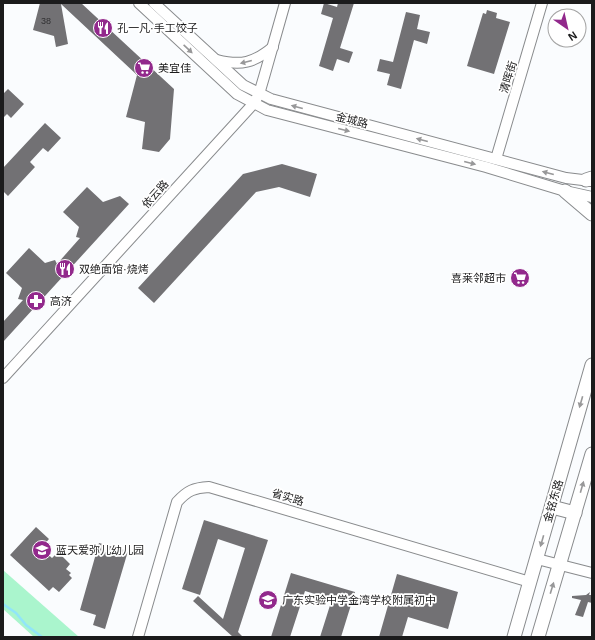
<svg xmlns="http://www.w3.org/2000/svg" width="595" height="640" viewBox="0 0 595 640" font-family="Arial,'Noto Sans SC',sans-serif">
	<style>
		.green { fill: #aaf5cd }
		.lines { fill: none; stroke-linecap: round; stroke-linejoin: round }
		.stream { stroke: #91e5f9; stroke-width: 2.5 }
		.building { fill: #727174 }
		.minor-casing { stroke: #898b8d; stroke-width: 12 }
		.major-casing { stroke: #898b8d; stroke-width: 15 }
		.minor { stroke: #fff; stroke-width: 10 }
		.major { stroke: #fff; stroke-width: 13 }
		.oneway { fill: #989899 }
		.labels { text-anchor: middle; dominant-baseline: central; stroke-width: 3.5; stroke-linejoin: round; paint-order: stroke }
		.number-label { font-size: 9px; fill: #313032 }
		.poi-label { font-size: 11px; fill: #1b1b1c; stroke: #fff; text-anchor: start }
		.street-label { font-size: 11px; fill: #1b1b1c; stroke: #fff }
	</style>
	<rect width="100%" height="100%" fill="#fafcfe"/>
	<path class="green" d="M3,570L79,637H34L3,609Z"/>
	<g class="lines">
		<path class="stream" d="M3,604L16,613L26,625L42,637"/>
	</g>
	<g class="building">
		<path d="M40,3H81L174,89L170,139L159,152L142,149L145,122L126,117L137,75L61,4L68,44L56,47L54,36L33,30Z"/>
		<path d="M324,3L337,7L338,3H354L340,48L353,52L349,63L337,59L333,71L319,66L333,18L321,14Z"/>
		<path d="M487,10L497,13L496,18L510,22L494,74L467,66L483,13L486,14Z"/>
		<path d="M406,12L420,15L417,29L430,32L427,44L414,40L401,89L387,85L390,74L377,71L380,59L393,62Z"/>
		<path d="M8,89L24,104L11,118L7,114L3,118V94Z"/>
		<path d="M45,123L61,138L48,152L43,148L30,162L35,167L8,196L3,191V168Z"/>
		<path d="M282,164L317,174L310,197L279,187L256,192L154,303L138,288L243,174Z"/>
		<path d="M87,187L103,202L120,196L129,204L3,342V322L23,300L18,299L22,288L6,273L29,248L45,263L55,260L57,264L80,238L76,237L79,227L63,212Z"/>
		<path d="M204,520L268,540L238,632L243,637H233L193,601L198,596L223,619L245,548L218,539L200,595L182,589Z"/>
		<path d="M36,527L49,539L41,548L52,558L58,552L70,564L66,569L71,573L69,575L72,578L59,592L53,587L49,591L10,555Z"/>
		<path d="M99,543L128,551L105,629L93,625L96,615L80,610Z"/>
		<path d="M291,573L355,592L341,637H320L332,599L305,591L290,637H271Z"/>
		<path d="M397,574L458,592L448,629L408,617L402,637H379Z"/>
		<path d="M590,592L589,595H592V603L588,602L583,617L575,615L581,600L572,598V596L586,595Z"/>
	</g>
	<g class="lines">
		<g class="minor-casing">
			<g id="minor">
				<path d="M139,3L237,94L267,110L486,167L565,191L592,197"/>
				<path d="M154,3L243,85L271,99L566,178L591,181"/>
				<path d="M217,60C241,66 254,63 273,47"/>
				<path d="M496,159L542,3"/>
				<path d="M3,378L254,103L259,94L264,77L285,3"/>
				<path d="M537,559L592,573"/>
				<path d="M138,637L177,502C188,490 194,488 209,487L530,582"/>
			</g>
		</g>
		<g class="major-casing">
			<g id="major">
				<path d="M586,180L592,178"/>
				<path d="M565,191L592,214"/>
				<path d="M552,507L575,513"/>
				<path d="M514,637L592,365"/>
				<path d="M538,637L592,454"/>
			</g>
		</g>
		<use href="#minor" class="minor"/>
		<use href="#major" class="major"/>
	</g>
	<defs><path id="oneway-solid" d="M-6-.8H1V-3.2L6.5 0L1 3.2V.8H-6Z"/></defs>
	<g class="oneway">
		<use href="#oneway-solid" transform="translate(188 49) rotate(43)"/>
		<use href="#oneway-solid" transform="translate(246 62) rotate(166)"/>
		<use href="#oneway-solid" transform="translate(297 107) rotate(-165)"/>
		<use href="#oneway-solid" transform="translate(344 130) rotate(14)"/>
		<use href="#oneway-solid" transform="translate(422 140) rotate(-165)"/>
		<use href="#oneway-solid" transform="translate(470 163) rotate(14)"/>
		<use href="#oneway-solid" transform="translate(548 173) rotate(-165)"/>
		<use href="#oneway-solid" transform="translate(581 402) rotate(106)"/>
		<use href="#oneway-solid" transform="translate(582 487) rotate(-74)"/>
		<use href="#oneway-solid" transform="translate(542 541) rotate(106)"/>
		<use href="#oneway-solid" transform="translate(552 588) rotate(-73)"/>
	</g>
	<defs>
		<g id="restaurant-disc" transform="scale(1)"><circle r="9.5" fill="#92298c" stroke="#fff"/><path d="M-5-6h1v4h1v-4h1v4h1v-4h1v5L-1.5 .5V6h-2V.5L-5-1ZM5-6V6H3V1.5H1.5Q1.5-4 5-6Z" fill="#fff"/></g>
		<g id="supermarket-disc" transform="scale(1)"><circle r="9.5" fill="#92298c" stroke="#fff"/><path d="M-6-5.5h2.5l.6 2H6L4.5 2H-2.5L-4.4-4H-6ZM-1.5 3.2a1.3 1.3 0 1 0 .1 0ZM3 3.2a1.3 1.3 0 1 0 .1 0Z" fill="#fff"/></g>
		<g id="pharmacy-disc" transform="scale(1)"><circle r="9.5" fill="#92298c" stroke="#fff"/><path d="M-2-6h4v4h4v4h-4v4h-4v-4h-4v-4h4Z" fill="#fff"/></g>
		<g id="school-disc" transform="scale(1)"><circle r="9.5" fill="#92298c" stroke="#fff"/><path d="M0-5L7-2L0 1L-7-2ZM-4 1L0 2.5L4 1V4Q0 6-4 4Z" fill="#fff"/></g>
	</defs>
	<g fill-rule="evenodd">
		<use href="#restaurant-disc" x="103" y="28"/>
		<use href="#supermarket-disc" x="144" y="68"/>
		<use href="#restaurant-disc" x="65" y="269"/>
		<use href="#supermarket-disc" x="520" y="278"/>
		<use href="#pharmacy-disc" x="36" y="301"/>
		<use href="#school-disc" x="42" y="550"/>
		<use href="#school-disc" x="268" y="600"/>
	</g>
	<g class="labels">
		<g class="number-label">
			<text x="46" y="21">38</text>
		</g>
		<g class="poi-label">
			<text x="117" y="28">孔一凡·手工饺子</text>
			<text x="158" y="68">美宜佳</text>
			<text x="79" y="269">双绝面馆·烧烤</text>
			<text x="506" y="278" text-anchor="end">喜莱邻超市</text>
			<text x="50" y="301">高济</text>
			<text x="56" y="550">蓝天爱弥儿幼儿园</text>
			<text x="282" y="600">广东实验中学金湾学校附属初中</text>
		</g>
		<g class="street-label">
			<text transform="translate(508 77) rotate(-73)">清晖街</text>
			<text transform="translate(352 120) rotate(14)">金城路</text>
			<text transform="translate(155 194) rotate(-48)">依云路</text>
			<text transform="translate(288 497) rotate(17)">省实路</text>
			<text transform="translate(553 501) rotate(-74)">金铭东路</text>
		</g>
	</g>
	<rect width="595" height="640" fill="none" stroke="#1b1b1c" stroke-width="8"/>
	<g transform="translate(567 28) rotate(146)"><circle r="19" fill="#ffffff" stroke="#a4a4a4"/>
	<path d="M0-3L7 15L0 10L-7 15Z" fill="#92298c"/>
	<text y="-6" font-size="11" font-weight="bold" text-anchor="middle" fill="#1b1b1c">N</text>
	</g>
</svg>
